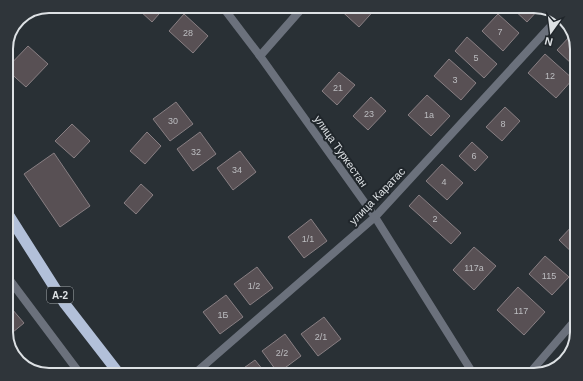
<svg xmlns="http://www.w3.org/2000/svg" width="583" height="381" viewBox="0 0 583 381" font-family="Helvetica,sans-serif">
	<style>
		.building { fill: #585054; stroke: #887f83 }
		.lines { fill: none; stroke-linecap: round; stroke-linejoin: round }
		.service { stroke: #6b717c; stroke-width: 8 }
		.minor { stroke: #6b717c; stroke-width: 8 }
		.trunk { stroke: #b2c0d9; stroke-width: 11 }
		.labels { text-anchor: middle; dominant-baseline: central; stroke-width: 4; stroke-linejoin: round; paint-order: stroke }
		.number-label { font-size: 9px; fill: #bcbdc0 }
		.shield { fill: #20262b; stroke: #a4a9ac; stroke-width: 1 }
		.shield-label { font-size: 10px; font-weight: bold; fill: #dde1e4 }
		.street-label { font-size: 11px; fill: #dde1e4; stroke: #20262b }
		.rim { fill: none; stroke: #dde1e4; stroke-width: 2 }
	</style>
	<rect width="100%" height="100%" fill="#293035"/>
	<g class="building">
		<path d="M142,6H166L152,22L139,10Z"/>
		<path d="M336,6H378L359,27Z"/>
		<path d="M510,6H534L540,8L527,22Z"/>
		<path d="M184,14L208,36L193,53L169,31Z"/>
		<path d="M498,14L519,33L503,51L482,31Z"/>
		<path d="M571,35L577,46V62L574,66L557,50Z"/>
		<path d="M467,37L497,64L484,78L455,51Z"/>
		<path d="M28,46L48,64L26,87L6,69Z"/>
		<path d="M545,54L573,79L556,98L528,73Z"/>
		<path d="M449,59L476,83L461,100L434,76Z"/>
		<path d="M339,72L355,85L337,105L322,91Z"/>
		<path d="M427,95L450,116L431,136L408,115Z"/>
		<path d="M371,97L386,111L368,130L353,116Z"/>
		<path d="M176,102L193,124L170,141L153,119Z"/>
		<path d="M505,107L520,121L502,141L486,127Z"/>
		<path d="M72,124L90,141L74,158L55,141Z"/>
		<path d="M147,132L161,146L145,164L130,151Z"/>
		<path d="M200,132L216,154L193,171L177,149Z"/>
		<path d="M472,142L488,157L475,171L459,156Z"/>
		<path d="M240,151L256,172L233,190L217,168Z"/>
		<path d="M54,153L90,206L60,227L24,174Z"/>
		<path d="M442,164L463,183L447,200L426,181Z"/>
		<path d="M141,184L153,195L136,214L124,203Z"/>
		<path d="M419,195L461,233L451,244L409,206Z"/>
		<path d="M311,219L327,241L304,258L288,237Z"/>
		<path d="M574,224L577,227V257L559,240Z"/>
		<path d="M474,247L496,266L474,290L453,270Z"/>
		<path d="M545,256L569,277L552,295L529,274Z"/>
		<path d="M257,267L273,288L250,305L234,284Z"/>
		<path d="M518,287L545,312L524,335L497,310Z"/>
		<path d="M226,295L243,317L220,334L203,312Z"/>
		<path d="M6,302L24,323L7,337L6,335Z"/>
		<path d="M324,317L341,339L318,356L301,334Z"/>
		<path d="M285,334L301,356L278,373L262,351Z"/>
		<path d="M255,360L267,375H234Z"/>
	</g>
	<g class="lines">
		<path class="service" d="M6,275L81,375"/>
		<g class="minor">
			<path d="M222,6L260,56L375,217L474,375"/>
			<path d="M260,56L304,6"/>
			<path d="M193,375L375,217L560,16"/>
			<path d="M528,375L577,318"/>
		</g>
		<path class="trunk" d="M6,211L65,304L120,375"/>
	</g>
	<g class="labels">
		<g class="number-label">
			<text x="500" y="32">7</text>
			<text x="188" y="33">28</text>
			<text x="476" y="58">5</text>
			<text x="550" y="76">12</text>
			<text x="455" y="80">3</text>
			<text x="338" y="88">21</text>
			<text x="369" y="114">23</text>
			<text x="429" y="115">1а</text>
			<text x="173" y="121">30</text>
			<text x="503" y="124">8</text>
			<text x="196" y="152">32</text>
			<text x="474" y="156">6</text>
			<text x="237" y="170">34</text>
			<text x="444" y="182">4</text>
			<text x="435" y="219">2</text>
			<text x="308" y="239">1/1</text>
			<text x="474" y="268">117а</text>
			<text x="549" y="276">115</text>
			<text x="254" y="286">1/2</text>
			<text x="521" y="311">117</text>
			<text x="223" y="315">1Б</text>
			<text x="321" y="337">2/1</text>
			<text x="282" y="353">2/2</text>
		</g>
		<rect class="shield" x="47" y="287" width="26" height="16" rx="3"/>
		<g class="shield-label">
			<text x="60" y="295">A-2</text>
		</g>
		<g class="street-label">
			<text transform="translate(341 151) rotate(55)">улица Туркестан</text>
			<text transform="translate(377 196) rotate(-46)">улица Каратас</text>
		</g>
	</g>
	<path d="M0 0H583V381H0ZM49 13H534A36 36 0 0 1 570 49V332A36 36 0 0 1 534 368H49A36 36 0 0 1 13 332V49A36 36 0 0 1 49 13Z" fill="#2f353a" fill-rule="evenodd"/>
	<path class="rim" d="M49 13H534A36 36 0 0 1 570 49V332A36 36 0 0 1 534 368H49A36 36 0 0 1 13 332V49A36 36 0 0 1 49 13Z"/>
	<g transform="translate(551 32) rotate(194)" stroke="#20262b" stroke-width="3" paint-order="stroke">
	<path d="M0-3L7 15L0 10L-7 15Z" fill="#dde1e4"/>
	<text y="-6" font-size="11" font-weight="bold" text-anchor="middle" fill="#dde1e4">N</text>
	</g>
</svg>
